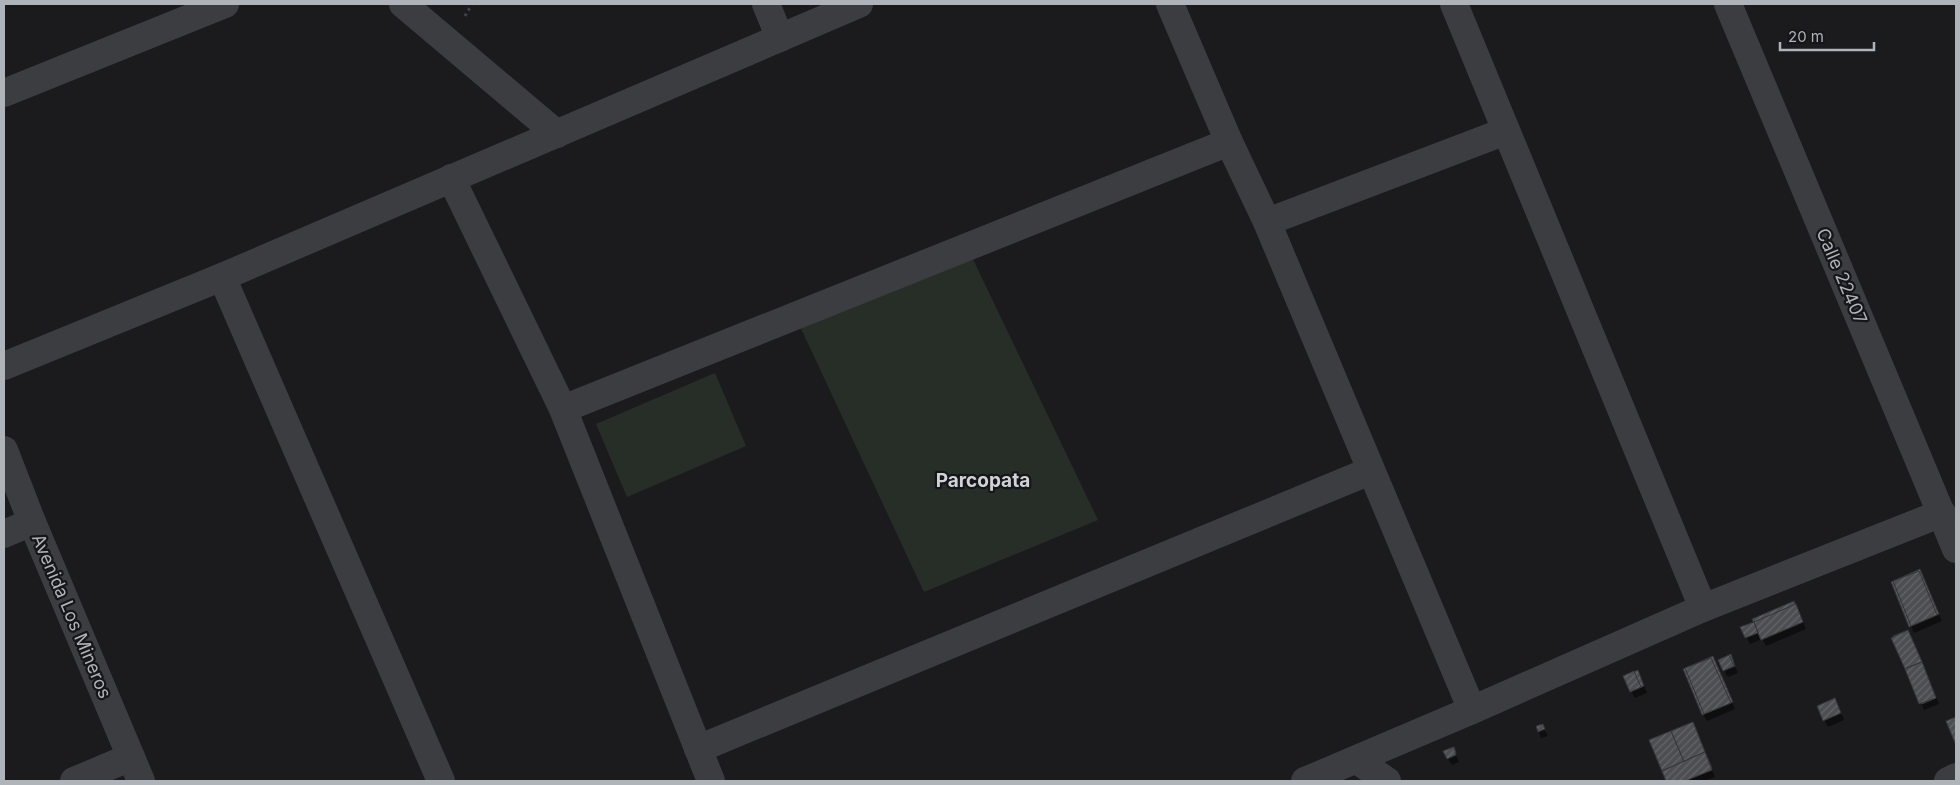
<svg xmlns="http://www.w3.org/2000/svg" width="1960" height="785" viewBox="0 0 1960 785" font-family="Inter,sans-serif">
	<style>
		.garden { fill: #272e28 }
		.shadow { fill: #0007 }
		.building { fill: url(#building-hatch); stroke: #353538 }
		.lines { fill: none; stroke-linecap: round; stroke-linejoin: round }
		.path { stroke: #424448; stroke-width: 3; stroke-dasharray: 2.5 4; stroke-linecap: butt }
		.street { stroke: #3c3d41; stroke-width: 28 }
		.labels { text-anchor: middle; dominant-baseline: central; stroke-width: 4.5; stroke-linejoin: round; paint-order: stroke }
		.street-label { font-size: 18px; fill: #afb3ba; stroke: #161618 }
		.neighbourhood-label { font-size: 19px; font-weight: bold; fill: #cfd2d7; stroke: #161618 }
	</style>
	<defs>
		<pattern id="building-hatch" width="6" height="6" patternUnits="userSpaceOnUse" patternTransform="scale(1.25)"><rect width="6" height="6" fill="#4d4e51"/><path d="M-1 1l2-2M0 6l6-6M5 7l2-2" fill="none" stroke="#646568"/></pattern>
	</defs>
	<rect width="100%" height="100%" fill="#1b1b1d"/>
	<g class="garden">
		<path d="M969,251L1098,520L924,592L797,320Z"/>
		<path d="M715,373L746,446L627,497L596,424Z"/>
	</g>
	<g class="shadow">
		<path d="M1920,571L1942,621L1914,633L1892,582Z"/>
		<path d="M1798,609L1806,629L1766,646L1762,639L1750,644L1742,628Z"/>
		<path d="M1908,631L1939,704L1924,710L1893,638Z"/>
		<path d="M1731,656L1738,673L1728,677L1724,671Z"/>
		<path d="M1717,665L1735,709L1707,721L1703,714Z"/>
		<path d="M1641,678L1647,693L1635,698L1631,691Z"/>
		<path d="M1838,706L1844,720L1828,727L1824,720Z"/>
		<path d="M1693,724L1715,777L1704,781H1668L1651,741Z"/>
		<path d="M1542,725L1548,736L1541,738L1537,727Z"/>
		<path d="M1453,749L1459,762L1452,765L1448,759Z"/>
	</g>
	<g class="building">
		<path d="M1920,569L1939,614L1909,627L1891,582Z"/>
		<path d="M1919,571L1937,615L1911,626L1893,581Z"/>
		<path d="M1794,601L1803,622L1761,640L1752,619Z"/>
		<path d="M1796,604L1803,622L1761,640L1754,622Z"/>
		<path d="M1754,622L1758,633L1745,638L1740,627Z"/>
		<path d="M1908,630L1922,662L1906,668L1893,636Z"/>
		<path d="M1908,630L1922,662L1905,669L1891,638Z"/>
		<path d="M1731,654L1735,666L1723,671L1718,660Z"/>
		<path d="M1729,655L1734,666L1723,671L1718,660Z"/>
		<path d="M1713,656L1733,702L1702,715L1683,669Z"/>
		<path d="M1711,658L1731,703L1704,714L1685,668Z"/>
		<path d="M1922,662L1936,698L1922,704L1906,668Z"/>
		<path d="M1922,662L1936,698L1919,704L1905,669Z"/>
		<path d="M1638,670L1644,686L1630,692L1623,676Z"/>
		<path d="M1634,671L1641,687L1630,692L1623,676Z"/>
		<path d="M1835,698L1840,712L1823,719L1817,706Z"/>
		<path d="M1835,698L1841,713L1823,721L1817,706Z"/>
		<path d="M1956,717V745L1946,721Z"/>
		<path d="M1956,717V745L1946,721Z"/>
		<path d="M1693,722L1705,752L1662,771L1649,740Z"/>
		<path d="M1693,722L1705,752L1684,762L1671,731Z"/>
		<path d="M1543,724L1545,729L1538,732L1536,726Z"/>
		<path d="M1671,731L1684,762L1662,771L1649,740Z"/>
		<path d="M1454,747L1456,753L1446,757L1443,751Z"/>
		<path d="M1454,747L1456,755L1447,759L1443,751Z"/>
		<path d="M1705,752L1712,768L1681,781H1666L1662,771Z"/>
		<path d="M1705,752L1712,770L1685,781H1666L1662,771Z"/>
	</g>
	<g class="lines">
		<path class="path" d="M465,16L472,4"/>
		<g class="street">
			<path d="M403,4L557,134"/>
			<path d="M766,4L780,38"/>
			<path d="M1170,4L1229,142L1267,222L1472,710"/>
			<path d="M1454,4L1703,608"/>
			<path d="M1728,4L1956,549"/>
			<path d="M4,93L225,4"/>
			<path d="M451,178L563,409L711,781"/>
			<path d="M1267,222L1506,131"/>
			<path d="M222,277L441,781"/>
			<path d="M4,366L222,277L859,4"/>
			<path d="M563,409L1229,142"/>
			<path d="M4,450L32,522L141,781"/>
			<path d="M4,534L32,522"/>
			<path d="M698,749L1370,471"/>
			<path d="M1357,760L1387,781"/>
			<path d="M74,781L131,757"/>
			<path d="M1305,781L1472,710L1703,608L1942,513"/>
			<path d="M1948,781L1956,777"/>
		</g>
	</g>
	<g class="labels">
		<g class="street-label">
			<text transform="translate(1842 276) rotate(67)">Calle 22407</text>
			<text transform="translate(72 616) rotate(67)">Avenida Los Mineros</text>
		</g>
		<g class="neighbourhood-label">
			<text x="983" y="480">Parcopata</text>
		</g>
	</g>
	<rect width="1960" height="785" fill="none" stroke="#afb3ba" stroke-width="10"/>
	<path d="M1780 42v8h94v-8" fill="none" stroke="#afb3ba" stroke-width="2.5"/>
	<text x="1788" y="42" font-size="15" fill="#afb3ba" stroke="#161618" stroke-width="4" paint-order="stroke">20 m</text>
</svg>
